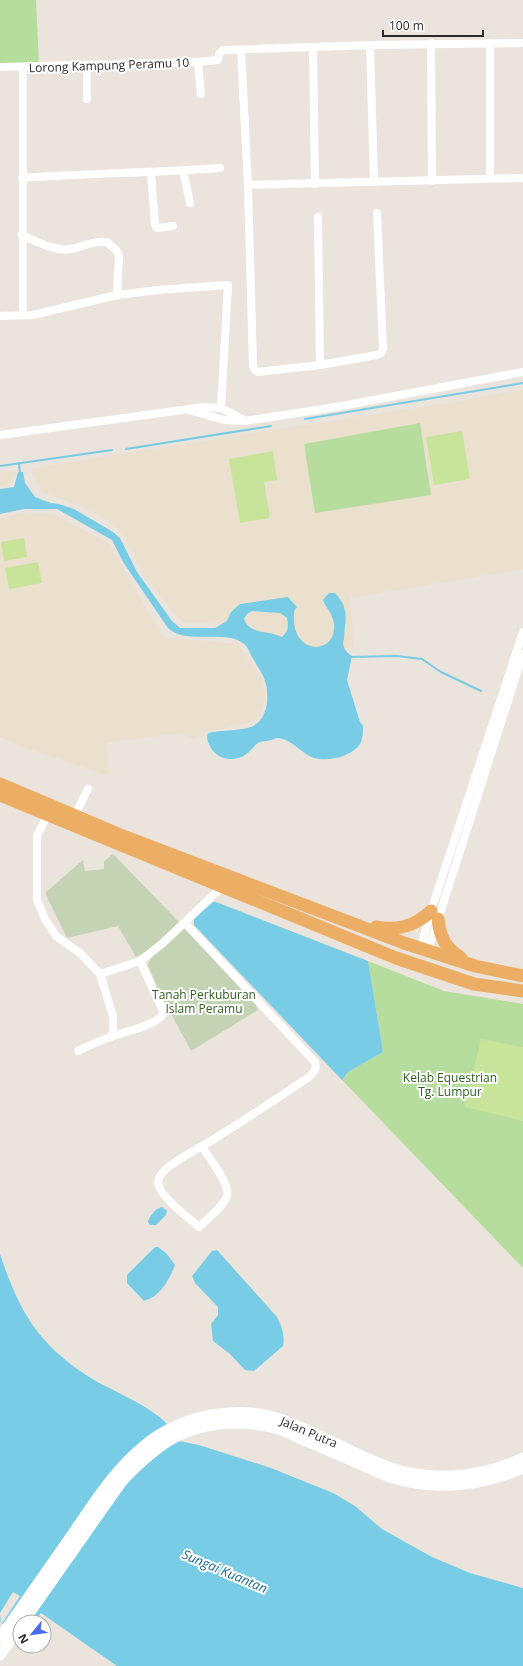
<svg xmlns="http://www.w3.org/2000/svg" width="523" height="1666" viewBox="0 0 523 1666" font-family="'Open Sans',sans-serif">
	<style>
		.education { fill: #ebe0cd }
		.green { fill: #b6dd9d }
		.cemetery { fill: #c5d3b5 }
		.pitch { fill: #c7e49a }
		.water { fill: #78cce5; fill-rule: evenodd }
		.pier { fill: #ebe4dd }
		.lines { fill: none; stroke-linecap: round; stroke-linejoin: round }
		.stream { stroke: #78cce5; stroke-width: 2 }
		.minor { stroke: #fff; stroke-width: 8 }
		.secondary { stroke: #fff; stroke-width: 11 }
		.trunk { stroke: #ecae64; stroke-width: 13 }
		.labels { text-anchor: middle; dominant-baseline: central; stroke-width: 4; stroke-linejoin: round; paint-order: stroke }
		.street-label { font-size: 12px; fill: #2a2a2a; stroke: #fff }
		.park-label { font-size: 12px; fill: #30611f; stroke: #fff }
		.water-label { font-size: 13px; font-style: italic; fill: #186b90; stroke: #fff }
	</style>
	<rect width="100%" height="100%" fill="#ebe4dd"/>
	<g class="education">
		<path d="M523,389V569L350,598L354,647L303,653L237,624L183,622L169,607L142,571L123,535L109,521L76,504L41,492L31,468L459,401Z"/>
		<path d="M16,470L11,483L0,486V472Z"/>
		<path d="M29,512L56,515L109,544L163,637L237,644L262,678L265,700L260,716L246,724L205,732L194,740L182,733L107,743L109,776L28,749L0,737V518Z"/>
	</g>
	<g class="green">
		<path d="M0,0H36L39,65L0,66Z"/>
		<path d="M420,423L431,495L315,513L304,444Z"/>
		<path d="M368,961L444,991L523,1004V1268L342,1080L348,1072L383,1052Z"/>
	</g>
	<g class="cemetery">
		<path d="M113,854L179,922L149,950L136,957L118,926L67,938L45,893L83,860L85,871L104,869V861Z"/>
		<path d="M185,928L256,1005L258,1010L191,1051L160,993L148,965C150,954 176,936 185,928Z"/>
	</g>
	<g class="pitch">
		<path d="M462,431L470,479L434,485L426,437Z"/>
		<path d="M273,451L277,480L264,482L270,518L240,523L229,459Z"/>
		<path d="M24,538L27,557L4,561L1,542Z"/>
		<path d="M38,562L42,583L9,589L5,568Z"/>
		<path d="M481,1039L523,1047V1121L465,1107Z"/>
	</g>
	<g class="water">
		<path d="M18,472H23L25,483L35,497L51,503L59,504L74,509L113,532L120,538L137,572L172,621L180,628H215L227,621L231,612L240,604L288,597L297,607C293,610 294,616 294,621C296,656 337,654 334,624C333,614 326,608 323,600L329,593H335C350,609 345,619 344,638C344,641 342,644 344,647C345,651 349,654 352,656L347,680L360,722L363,726C363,732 363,739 360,744C351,757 328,762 314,758C300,753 293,739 276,738C270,742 264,740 258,743C255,745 252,749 249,752C238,762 220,762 211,748C208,742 206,739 208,733C220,730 244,731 253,726C269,718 270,693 264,678C261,671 256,664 252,657C250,653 248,647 244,644C226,628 187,646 168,628L123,562L112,540L57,509H24L0,514V489L14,487ZM252,611L280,613L287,618C289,627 288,631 282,637C268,630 250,635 244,619L247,614Z"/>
		<path d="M213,902H216L368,961L383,1052L348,1072L342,1080L194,925V918Z"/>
		<path d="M162,1207L167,1211L166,1215L156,1225H150L148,1222C149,1216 156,1208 162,1207Z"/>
		<path d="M155,1247H158L167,1254L175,1265C169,1280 161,1296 144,1301L127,1283V1275Z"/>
		<path d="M217,1250L277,1317C282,1327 285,1335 283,1346L254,1371L245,1370L230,1354L213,1341L211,1324L218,1315V1307L195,1283L192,1276L212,1251Z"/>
		<path d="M0,1254C20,1314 39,1346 94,1380C115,1392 139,1401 158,1416C167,1422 173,1433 179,1441L199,1445L271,1468L333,1493L355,1506L382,1529L432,1557L470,1573L523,1588V1666H117L41,1613L34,1622H20V1636L0,1622Z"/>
	</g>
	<path class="pier" d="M13,1592L20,1596L1,1625L0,1613Z"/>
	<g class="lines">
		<g class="stream">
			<path d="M305,419L523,383"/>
			<path d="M126,449L271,426"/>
			<path d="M19,463L20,474"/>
			<path d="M0,466L112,450"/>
			<path d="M350,657L397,656L422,659L441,672L481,691"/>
		</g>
		<g class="minor">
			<path d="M431,43L432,181"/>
			<path d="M490,43V178"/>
			<path d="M370,45L374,182"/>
			<path d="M313,47L315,184"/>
			<path d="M241,50L248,185L253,366L255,370L258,372L320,365L377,355L381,353L383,349L377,213"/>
			<path d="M198,62L201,94"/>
			<path d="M87,66V99"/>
			<path d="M0,67L198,62L218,60L219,54L223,50L370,45L523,43"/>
			<path d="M183,171L190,203"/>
			<path d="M151,173L155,225L157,228L173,226"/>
			<path d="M22,178C88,173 154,173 220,168"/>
			<path d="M248,185L523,178"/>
			<path d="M318,217L320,365"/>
			<path d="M22,235C36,241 55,252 71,249C84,247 93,240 107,242L117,251L119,256L117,295"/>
			<path d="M23,315V68"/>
			<path d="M0,316L33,315L117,295L158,290L228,285L221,408"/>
			<path d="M189,410L224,420L245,421L342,406L523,372"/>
			<path d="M0,435L204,407L221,408L244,420"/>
			<path d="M523,632L431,911L422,943L424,950L430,945L523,654"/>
			<path d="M75,815L88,789"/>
			<path d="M47,816L37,836V900L45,919L56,936L81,954L100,974L113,1016V1030L111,1037"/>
			<path d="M185,923L315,1062C317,1069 314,1072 309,1077C278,1098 246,1119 214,1139C200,1148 177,1159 165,1170C162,1173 158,1178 158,1183C160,1197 188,1217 199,1227C208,1218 222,1208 227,1196C231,1185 208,1157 202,1146"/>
			<path d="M100,974L140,961L163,943L223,886"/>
			<path d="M78,1051C88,1046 99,1041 110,1037C126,1031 154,1027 164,1013L140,961"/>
		</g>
		<g class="secondary">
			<path d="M23,1622L122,1481C137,1466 152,1451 170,1440C202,1421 244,1419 279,1429C287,1432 296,1436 304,1440C323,1448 343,1457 362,1465C371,1469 381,1474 390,1477C435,1491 481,1486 523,1468"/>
			<path d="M0,1638C24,1604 48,1569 72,1535C94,1503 115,1469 145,1445C182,1415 240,1403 285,1421C320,1434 353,1454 388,1467C430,1483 483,1477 523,1458"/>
			<path d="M0,1655L20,1627"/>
		</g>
		<g class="trunk">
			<path d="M0,784L118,834L404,943L475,966L523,976"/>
			<path d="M0,795L396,958L474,984L523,991"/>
			<path d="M438,919C440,937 445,948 461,958"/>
			<path d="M376,927C398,931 415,926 431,911"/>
		</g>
	</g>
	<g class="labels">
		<g class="street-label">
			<text transform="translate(109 65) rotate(-2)">Lorong Kampung Peramu 10</text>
			<text transform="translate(309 1432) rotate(23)">Jalan Putra</text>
		</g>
		<g class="park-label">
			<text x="204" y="994">Tanah Perkuburan<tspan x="204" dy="14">Islam Peramu</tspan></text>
			<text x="450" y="1077">Kelab Equestrian<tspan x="450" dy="14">Tg. Lumpur</tspan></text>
		</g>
		<g class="water-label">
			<text transform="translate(225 1571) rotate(23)">Sungai Kuantan</text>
		</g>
	</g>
	<g transform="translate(32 1634) rotate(241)"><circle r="19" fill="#ffffff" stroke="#aaaaaa"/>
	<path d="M0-3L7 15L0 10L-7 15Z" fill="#496dec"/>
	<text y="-6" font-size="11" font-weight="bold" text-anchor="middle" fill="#2a2a2a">N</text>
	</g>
	<path d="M383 30v6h100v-6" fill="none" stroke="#2a2a2a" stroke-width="2"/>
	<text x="389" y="30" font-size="12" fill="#2a2a2a" stroke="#ffffff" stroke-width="3" paint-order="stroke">100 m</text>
</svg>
